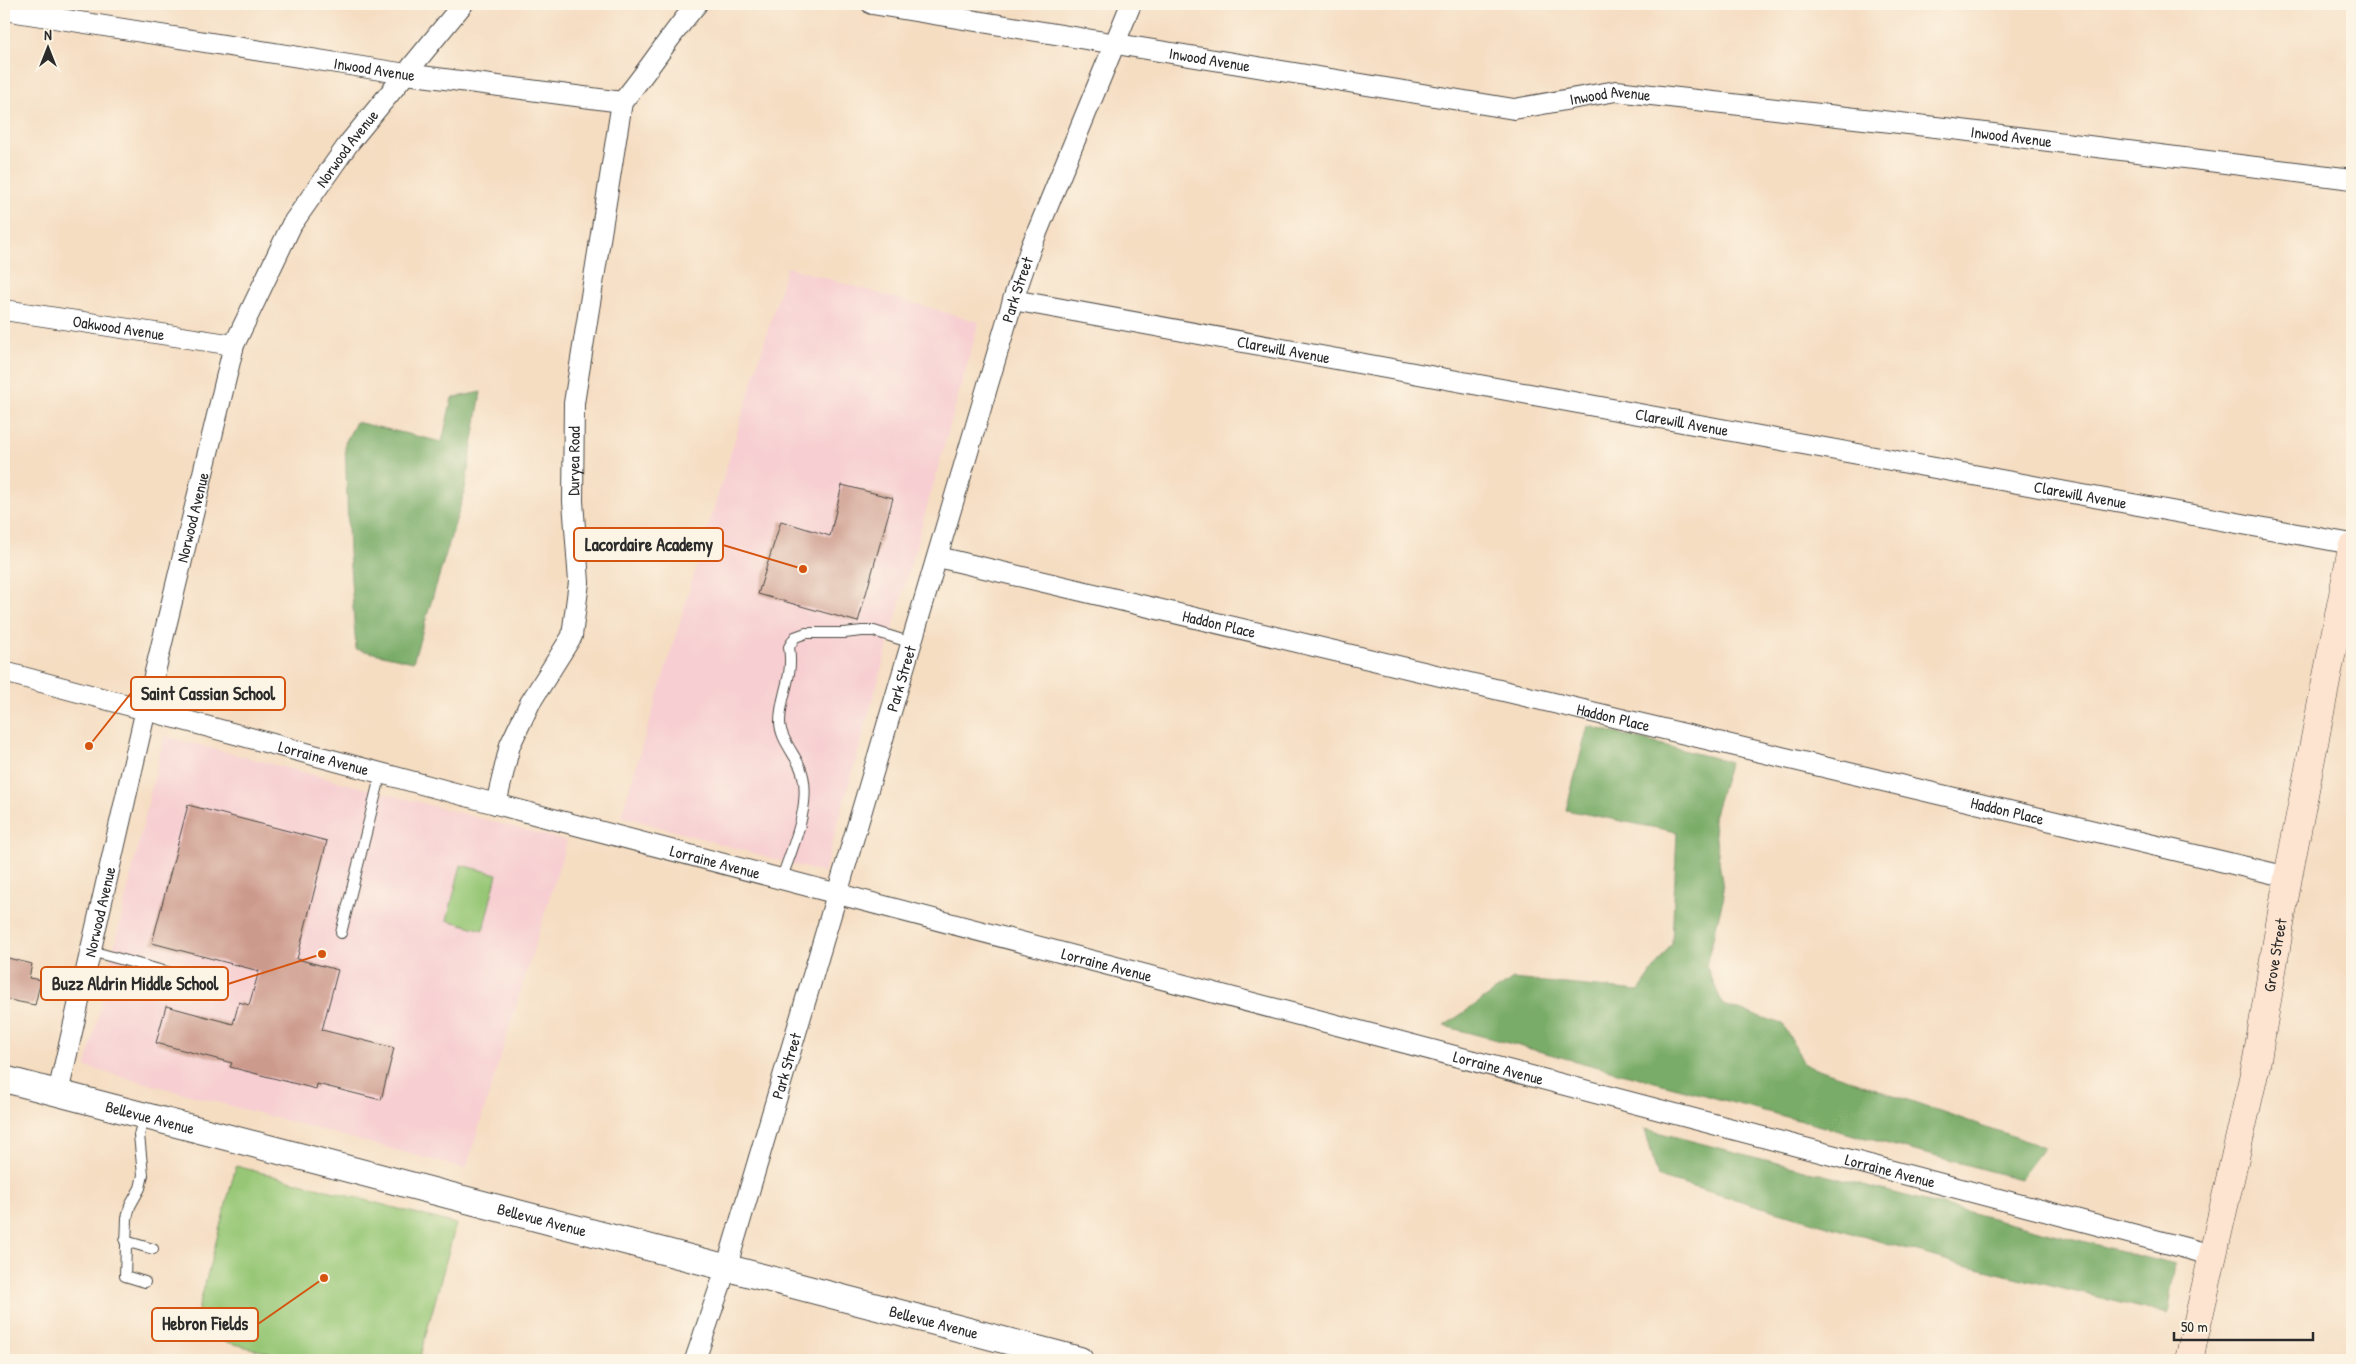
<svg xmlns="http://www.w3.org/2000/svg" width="2356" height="1364" viewBox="0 0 2356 1364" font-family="'Patrick Hand',sans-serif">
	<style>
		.built { fill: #f7cfd2 }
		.green { fill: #97c776; stroke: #617950 }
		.forest { fill: #79ac67; stroke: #526c49 }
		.building { fill: #cc9a8c }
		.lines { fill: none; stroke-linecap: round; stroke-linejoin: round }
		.service-casing { stroke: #494642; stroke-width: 12 }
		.minor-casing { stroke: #494642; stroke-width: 22 }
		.tertiary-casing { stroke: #494642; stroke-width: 28 }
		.secondary-casing { stroke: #494642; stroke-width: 29 }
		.service { stroke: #fff; stroke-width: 10 }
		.minor { stroke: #fff; stroke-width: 20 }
		.tertiary { stroke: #fff; stroke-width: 26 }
		.secondary { stroke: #fde4d0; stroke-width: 28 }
		.labels { text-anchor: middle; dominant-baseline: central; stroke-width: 4; stroke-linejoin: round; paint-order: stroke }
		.street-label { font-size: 16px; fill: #2b2b2b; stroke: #fcf5e5 }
		.leader { fill: none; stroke: #d5540f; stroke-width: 2 }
		.callout-dot { fill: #d5540f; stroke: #fcf5e5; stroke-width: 2 }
		.callout { fill: #fcf5e5; stroke: #d5540f; stroke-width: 2 }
		.callout-label { font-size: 18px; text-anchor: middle; font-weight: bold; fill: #2b2b2b }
	</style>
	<rect width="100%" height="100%" fill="#fcf5e5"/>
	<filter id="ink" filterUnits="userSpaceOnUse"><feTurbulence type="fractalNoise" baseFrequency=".02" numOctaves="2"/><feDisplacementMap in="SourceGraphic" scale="10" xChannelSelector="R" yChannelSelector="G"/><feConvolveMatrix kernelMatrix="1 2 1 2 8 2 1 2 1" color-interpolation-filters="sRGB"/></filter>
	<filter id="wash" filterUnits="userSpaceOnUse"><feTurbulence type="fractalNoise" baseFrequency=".0096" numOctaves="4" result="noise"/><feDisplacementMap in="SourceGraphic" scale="20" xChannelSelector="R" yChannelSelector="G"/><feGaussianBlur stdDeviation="1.12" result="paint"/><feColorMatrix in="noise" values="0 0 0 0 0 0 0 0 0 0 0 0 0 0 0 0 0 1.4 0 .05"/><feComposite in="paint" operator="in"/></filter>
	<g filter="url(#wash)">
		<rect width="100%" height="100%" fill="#f5ddc2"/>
		<g class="built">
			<path d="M787,267L979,322L824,873L621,816Z"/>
			<path d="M164,736L567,841L466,1169L86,1067Z"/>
		</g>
		<g class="green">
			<path d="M461,865L497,874L483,930L447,920Z"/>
			<path d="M236,1166L456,1224L419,1360H296L192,1333Z"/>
		</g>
		<g class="forest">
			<path d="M481,392L464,494L413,662L356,649L349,553L345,443L356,422L442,442L452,398Z"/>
			<path d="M1588,726L1730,762L1713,817L1724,896L1706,965L1723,1005L1783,1024L1804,1064L2044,1147L2020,1179L1444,1026L1513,979L1639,991L1672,943L1677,832L1566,810Z"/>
			<path d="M1645,1129L2175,1265L2167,1314L1952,1262L1658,1177Z"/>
		</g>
		<g id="blocks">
			<g class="building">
				<path d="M842,485L893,498L858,622L758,594L781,521L830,536Z"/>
				<path d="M188,805L327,841L297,959L338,970L322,1030L394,1048L381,1100L317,1084L316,1089L230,1067L232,1063L156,1043L166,1006L233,1024L239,1002L249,1005L259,971L152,943Z"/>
				<path d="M4,957L32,964L29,978L41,980L35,1005L4,999Z"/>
			</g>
		</g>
	</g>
	<g filter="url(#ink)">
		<use href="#blocks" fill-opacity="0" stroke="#494642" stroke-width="1"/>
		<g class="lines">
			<g class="service-casing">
				<g id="service">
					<path d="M782,877C793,847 814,798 800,767C794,753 780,738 780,722C780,695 794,678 789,647L795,637L806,633H844L862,631H874L912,643"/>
					<path d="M341,933L381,773"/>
					<path d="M91,951L221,987"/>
					<path d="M144,1117L139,1135L143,1175L140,1188L130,1206L127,1218L125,1276L145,1282"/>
					<path d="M125,1241L153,1249"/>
				</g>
			</g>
			<g class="minor-casing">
				<g id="minor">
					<path id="s1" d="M872,4L1514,109L1616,91L1953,129L2352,179"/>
					<path id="s2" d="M4,10L406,74L622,102C649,70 670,35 697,4"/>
					<path id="s3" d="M1013,300L2352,544"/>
					<path id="s4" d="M4,310L234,345"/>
					<path id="s5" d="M938,557L2288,877"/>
					<path id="s6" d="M4,672L496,804L2212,1255"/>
					<path id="s7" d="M496,804L510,745L530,703L572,636L579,582L573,501L574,403L622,102"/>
					<path id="s8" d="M58,1093L146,709L234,345L292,224L349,143L463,4"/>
					<path id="s9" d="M695,1360L726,1269L1013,300L1031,247L1131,4"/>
				</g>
			</g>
			<g class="tertiary-casing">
				<g id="tertiary">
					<path id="s10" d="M4,1079L1080,1360"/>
				</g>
			</g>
			<g class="secondary-casing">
				<g id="secondary">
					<path id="s11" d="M2189,1360L2256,1065L2288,877L2352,548"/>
				</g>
			</g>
			<use href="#service" class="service"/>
			<use href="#minor" class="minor"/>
			<use href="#tertiary" class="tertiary"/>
			<use href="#secondary" class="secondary"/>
		</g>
	</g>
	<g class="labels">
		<g class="street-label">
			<text stroke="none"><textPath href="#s1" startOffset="342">Inwood Avenue</textPath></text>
			<text stroke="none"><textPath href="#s2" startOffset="375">Inwood Avenue</textPath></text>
			<text stroke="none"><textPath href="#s1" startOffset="748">Inwood Avenue</textPath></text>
			<text stroke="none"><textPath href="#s1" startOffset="1152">Inwood Avenue</textPath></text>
			<text stroke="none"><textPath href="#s8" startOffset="996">Norwood Avenue</textPath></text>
			<text stroke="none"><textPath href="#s9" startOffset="1118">Park Street</textPath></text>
			<text stroke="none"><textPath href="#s4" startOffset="116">Oakwood Avenue</textPath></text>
			<text stroke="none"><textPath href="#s3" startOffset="275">Clarewill Avenue</textPath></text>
			<text stroke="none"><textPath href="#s3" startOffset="680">Clarewill Avenue</textPath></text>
			<text stroke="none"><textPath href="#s7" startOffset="362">Duryea Road</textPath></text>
			<text stroke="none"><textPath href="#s3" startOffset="1085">Clarewill Avenue</textPath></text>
			<text stroke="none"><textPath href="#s8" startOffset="591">Norwood Avenue</textPath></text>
			<text stroke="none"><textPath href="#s5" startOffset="289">Haddon Place</textPath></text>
			<text stroke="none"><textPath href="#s9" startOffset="712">Park Street</textPath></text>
			<text stroke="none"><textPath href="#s5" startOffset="694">Haddon Place</textPath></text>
			<text stroke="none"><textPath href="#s6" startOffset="331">Lorraine Avenue</textPath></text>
			<text stroke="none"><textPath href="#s5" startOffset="1099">Haddon Place</textPath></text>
			<text stroke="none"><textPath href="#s6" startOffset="736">Lorraine Avenue</textPath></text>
			<text stroke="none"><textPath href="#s8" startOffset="186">Norwood Avenue</textPath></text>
			<text stroke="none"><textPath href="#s11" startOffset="414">Grove Street</textPath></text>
			<text stroke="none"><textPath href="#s6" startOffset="1141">Lorraine Avenue</textPath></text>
			<text stroke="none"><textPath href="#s9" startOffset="308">Park Street</textPath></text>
			<text stroke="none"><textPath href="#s6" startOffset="1546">Lorraine Avenue</textPath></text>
			<text stroke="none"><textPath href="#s10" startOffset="151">Bellevue Avenue</textPath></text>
			<text stroke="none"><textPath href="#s6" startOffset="1951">Lorraine Avenue</textPath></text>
			<text stroke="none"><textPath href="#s10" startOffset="556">Bellevue Avenue</textPath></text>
			<text stroke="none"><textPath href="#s10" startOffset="961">Bellevue Avenue</textPath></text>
		</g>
	</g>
	<path class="leader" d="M803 569L723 545M89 746L131 693M322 954L228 984M324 1278L258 1324"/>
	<g class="callout-dot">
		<circle cx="803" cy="569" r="5"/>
		<circle cx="89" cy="746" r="5"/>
		<circle cx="322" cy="954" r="5"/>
		<circle cx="324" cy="1278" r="5"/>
	</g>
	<g class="callout">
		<rect x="574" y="528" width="149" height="33" rx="5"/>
		<rect x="131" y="677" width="154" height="33" rx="5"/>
		<rect x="41" y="967" width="187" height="33" rx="5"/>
		<rect x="152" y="1308" width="106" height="33" rx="5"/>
	</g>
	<g class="callout-label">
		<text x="649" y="551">Lacordaire Academy</text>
		<text x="208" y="700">Saint Cassian School</text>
		<text x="135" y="990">Buzz Aldrin Middle School</text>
		<text x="205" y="1330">Hebron Fields</text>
	</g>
	<rect width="2356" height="1364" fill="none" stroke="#fcf5e5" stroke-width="20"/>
	<g transform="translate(48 48)" stroke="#fcf5e5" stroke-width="4" paint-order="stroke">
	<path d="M0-4L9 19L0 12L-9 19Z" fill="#2b2b2b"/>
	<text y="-8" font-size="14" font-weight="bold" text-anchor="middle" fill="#2b2b2b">N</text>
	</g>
	<path d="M2174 1332v8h139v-8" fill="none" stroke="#2b2b2b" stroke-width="2.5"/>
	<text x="2181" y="1332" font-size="15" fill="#2b2b2b" stroke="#fcf5e5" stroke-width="4" paint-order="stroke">50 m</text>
</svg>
